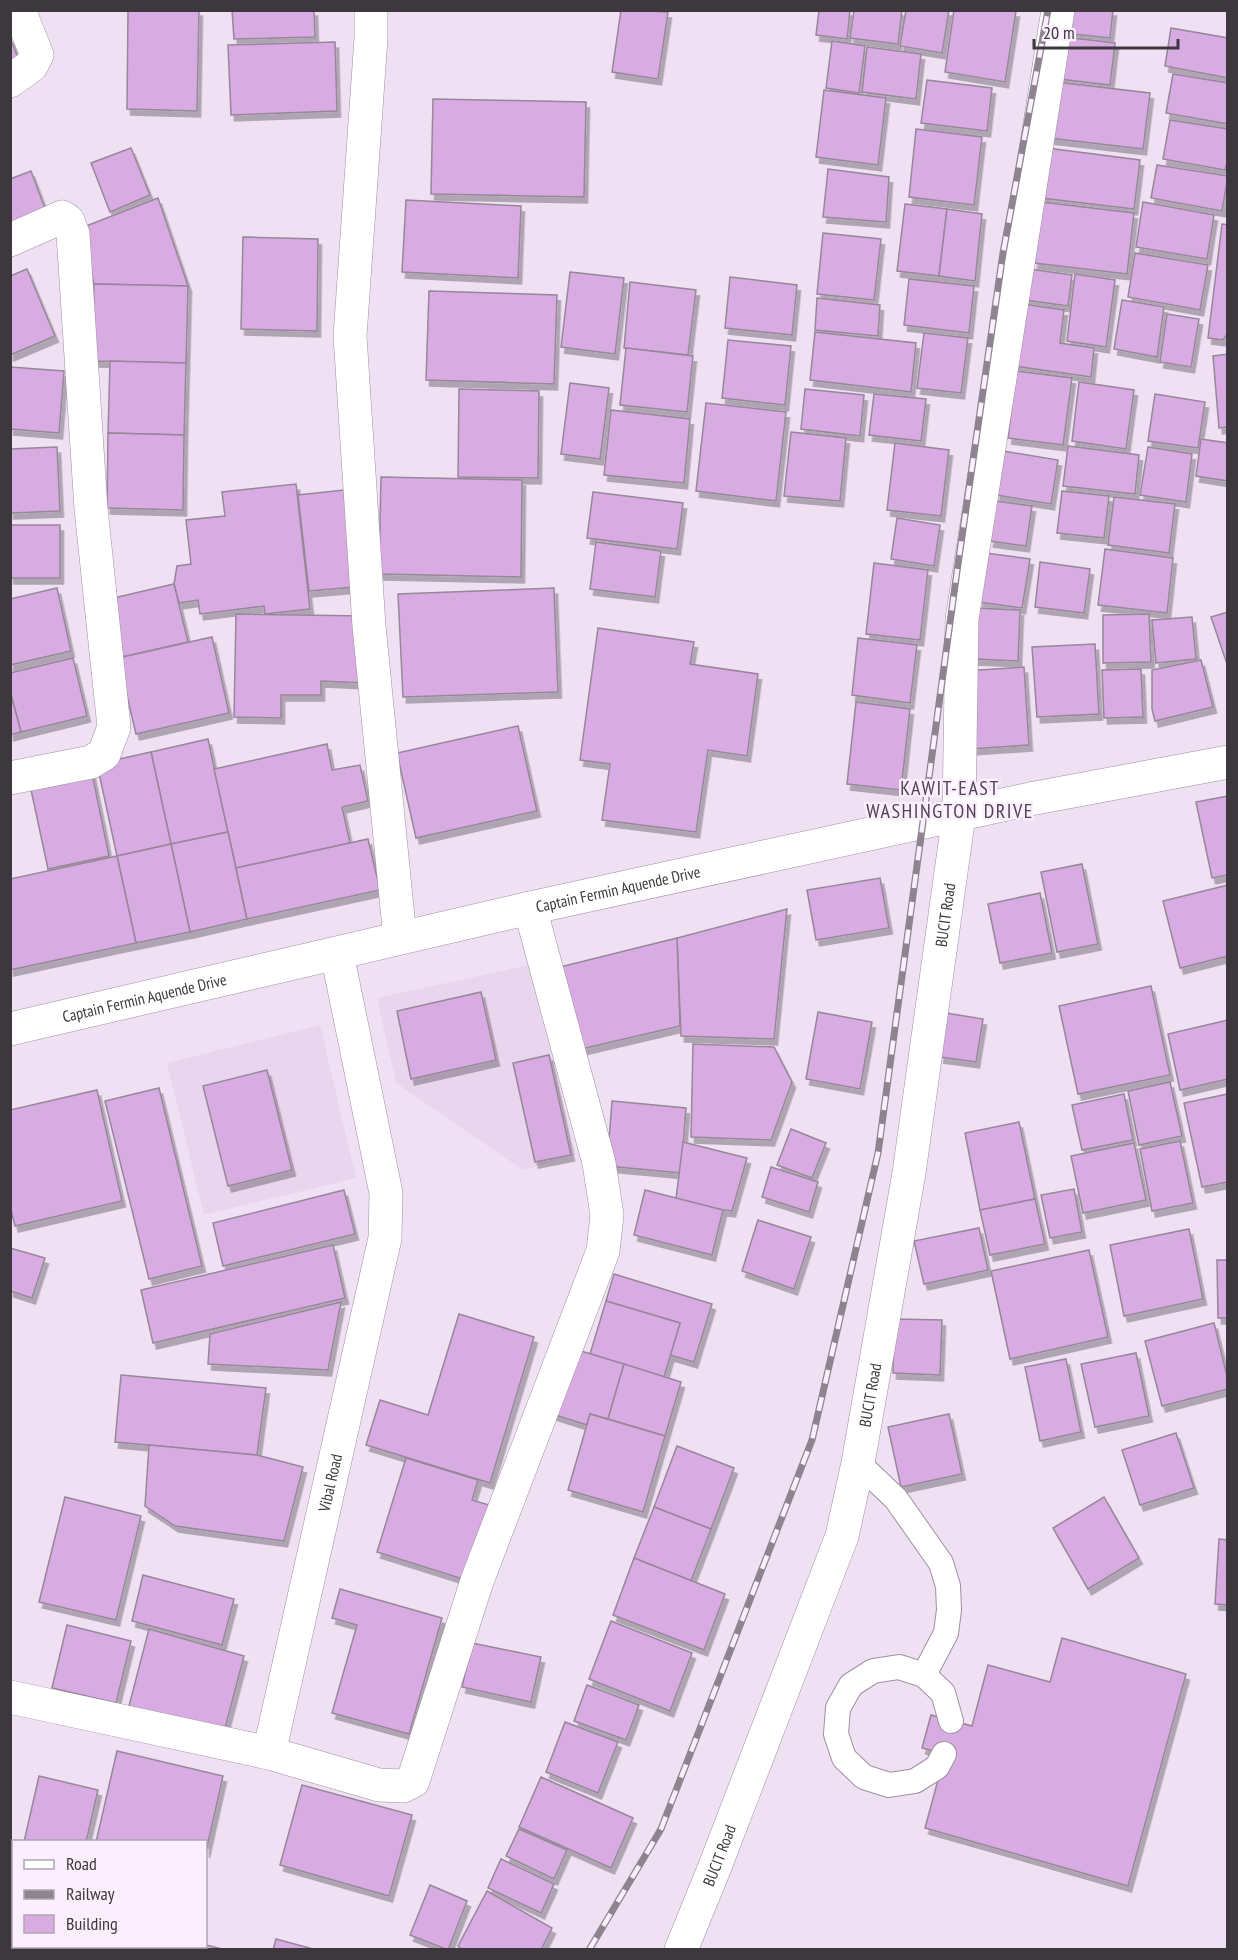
<svg xmlns="http://www.w3.org/2000/svg" width="1238" height="1960" viewBox="0 0 1238 1960" font-family="'PT Sans Narrow',sans-serif">
	<style>
		.built { fill: #ead5ee }
		.building { fill: #d8abe2; stroke: #968799; stroke-width: 1.5; filter: url(#shadow) }
		.lines { fill: none; stroke-linecap: round; stroke-linejoin: round }
		.service-casing { stroke: #9e90a1; stroke-width: 26 }
		.minor-casing { stroke: #9e90a1; stroke-width: 34 }
		.tertiary-casing { stroke: #9e90a1; stroke-width: 34 }
		.primary-casing { stroke: #9e90a1; stroke-width: 34 }
		.service { stroke: #fff; stroke-width: 24 }
		.minor { stroke: #fff; stroke-width: 33 }
		.tertiary { stroke: #fff; stroke-width: 33 }
		.primary { stroke: #fff; stroke-width: 33 }
		.rail-casing { stroke: #8e8490; stroke-width: 7 }
		.rail { stroke: #fbeefd; stroke-width: 4.5; stroke-dasharray: 14; stroke-linecap: butt }
		.labels { text-anchor: middle; dominant-baseline: central; stroke-width: 5; stroke-linejoin: round; paint-order: stroke }
		.street-label { font-size: 16px; fill: #3d373e; stroke: #fbeefd }
		.quarter-label { font-size: 20px; letter-spacing: 1.5px; fill: #514454; stroke: #fbeefd }
	</style>
	<defs>
		<filter id="shadow"><feDropShadow dx="3.5" dy="6" stdDeviation="0" flood-color="#0004"/></filter>
	</defs>
	<rect width="100%" height="100%" fill="#efe0f3"/>
	<g class="built">
		<path d="M529,965L576,1155L523,1170L396,1083L377,998Z"/>
		<path d="M320,1025L356,1178L204,1215L167,1063Z"/>
	</g>
	<g class="building">
		<path d="M128,10H199L197,111L127,109Z"/>
		<path d="M232,10H314L315,37L234,39Z"/>
		<path d="M621,10L668,12L658,79L612,72Z"/>
		<path d="M819,10H850L847,39L816,35Z"/>
		<path d="M854,10H902L898,44L850,38Z"/>
		<path d="M906,10H949L942,53L900,46Z"/>
		<path d="M954,10L1016,11L1005,82L945,72Z"/>
		<path d="M1066,10H1113L1110,38L1063,33Z"/>
		<path d="M1171,28L1228,38V78L1165,66Z"/>
		<path d="M10,37L25,77L10,83Z"/>
		<path d="M1064,37L1115,43L1110,85L1059,79Z"/>
		<path d="M832,41L865,46L859,93L826,88Z"/>
		<path d="M335,42L337,111L231,115L228,45Z"/>
		<path d="M867,47L921,54L916,99L862,92Z"/>
		<path d="M1173,74L1228,83V124L1166,113Z"/>
		<path d="M927,80L992,88L987,131L921,123Z"/>
		<path d="M1056,82L1150,93L1143,149L1049,138Z"/>
		<path d="M824,90L886,98L878,165L816,157Z"/>
		<path d="M433,99L586,102L584,197L431,194Z"/>
		<path d="M1170,120L1228,129V158L1225,170L1163,159Z"/>
		<path d="M916,129L982,137L974,205L909,197Z"/>
		<path d="M131,148L150,195L110,212L91,163Z"/>
		<path d="M1047,148L1140,160L1134,209L1041,198Z"/>
		<path d="M1157,165L1228,176L1222,211L1151,198Z"/>
		<path d="M828,169L889,177L886,222L823,217Z"/>
		<path d="M31,171L49,219L10,231V179Z"/>
		<path d="M158,198L188,286L94,284L81,228Z"/>
		<path d="M406,200L521,206L518,278L402,272Z"/>
		<path d="M1041,202L1134,213L1127,274L1034,263Z"/>
		<path d="M1143,202L1214,215L1207,259L1136,247Z"/>
		<path d="M905,204L947,209L939,276L897,271Z"/>
		<path d="M947,209L982,214L975,281L939,276Z"/>
		<path d="M1222,224L1228,225V333L1223,340L1208,338Z"/>
		<path d="M823,233L881,239L874,300L817,294Z"/>
		<path d="M243,237L318,239L317,331L241,329Z"/>
		<path d="M1135,253L1208,265L1200,310L1128,297Z"/>
		<path d="M27,269L55,336L10,355V276Z"/>
		<path d="M1029,269L1072,275L1068,306L1025,300Z"/>
		<path d="M570,272L624,278L615,354L561,347Z"/>
		<path d="M1075,274L1115,280L1106,347L1067,341Z"/>
		<path d="M730,277L797,285L792,335L725,328Z"/>
		<path d="M909,279L974,286L969,333L904,325Z"/>
		<path d="M630,282L696,290L688,355L624,348Z"/>
		<path d="M94,284L188,286L186,363L92,361Z"/>
		<path d="M429,291L557,295L554,384L426,380Z"/>
		<path d="M817,298L880,305L878,336L815,330Z"/>
		<path d="M1122,300L1164,307L1157,357L1114,349Z"/>
		<path d="M1023,304L1064,310L1060,343L1094,348L1091,377L1014,366Z"/>
		<path d="M1167,314L1199,319L1191,367L1160,362Z"/>
		<path d="M815,332L916,343L911,392L810,380Z"/>
		<path d="M924,333L968,338L961,393L917,388Z"/>
		<path d="M728,340L791,346L785,405L722,398Z"/>
		<path d="M626,348L693,356L687,412L620,405Z"/>
		<path d="M1228,354V427L1219,428L1213,356Z"/>
		<path d="M110,361L186,363L184,435L108,433Z"/>
		<path d="M10,367L64,371L59,433L10,429Z"/>
		<path d="M1016,371L1072,378L1063,445L1008,438Z"/>
		<path d="M1079,382L1134,390L1126,449L1072,441Z"/>
		<path d="M570,383L609,388L600,459L561,454Z"/>
		<path d="M459,389L539,391L538,478L458,477Z"/>
		<path d="M805,389L864,395L860,436L801,429Z"/>
		<path d="M874,394L926,399L921,441L869,435Z"/>
		<path d="M1155,394L1205,402L1198,448L1148,441Z"/>
		<path d="M706,403L786,412L776,501L696,491Z"/>
		<path d="M611,410L690,419L684,483L604,475Z"/>
		<path d="M791,432L846,438L840,501L784,496Z"/>
		<path d="M108,433L184,435L183,510L107,508Z"/>
		<path d="M1201,439L1228,443V481L1196,476Z"/>
		<path d="M895,443L949,450L941,516L887,510Z"/>
		<path d="M1068,446L1139,455L1135,494L1063,486Z"/>
		<path d="M57,447L60,511L10,513V449Z"/>
		<path d="M1148,447L1192,454L1186,502L1140,495Z"/>
		<path d="M1003,451L1058,460L1051,504L996,495Z"/>
		<path d="M381,477L522,480L521,577L379,574Z"/>
		<path d="M296,484L310,609L265,614L264,606L200,614L198,600L179,603L174,584L177,566L191,564L186,520L225,516L222,492Z"/>
		<path d="M344,490L354,587L309,591L298,495Z"/>
		<path d="M1062,491L1109,496L1104,538L1057,533Z"/>
		<path d="M593,492L683,503L677,549L587,538Z"/>
		<path d="M1114,497L1175,504L1169,553L1108,545Z"/>
		<path d="M995,501L1032,506L1026,546L990,541Z"/>
		<path d="M897,518L940,525L934,566L891,559Z"/>
		<rect x="10" y="525" width="50" height="53"/>
		<path d="M596,542L661,551L655,597L590,589Z"/>
		<path d="M1105,549L1173,558L1167,613L1098,605Z"/>
		<path d="M986,553L1030,559L1022,608L979,602Z"/>
		<path d="M1040,562L1090,569L1084,613L1035,607Z"/>
		<path d="M874,563L928,570L920,640L866,634Z"/>
		<path d="M174,584L188,642L122,657L109,599Z"/>
		<path d="M57,588L71,651L10,665V599Z"/>
		<path d="M554,588L558,692L403,697L398,594Z"/>
		<path d="M976,608L1020,610L1018,661L974,659Z"/>
		<path d="M1228,612V667L1211,617Z"/>
		<path d="M236,614L364,616L363,683L321,681V695H281V718L234,717Z"/>
		<path d="M1149,614L1151,662L1103,663V615Z"/>
		<path d="M1192,617L1196,659L1156,663L1152,620Z"/>
		<path d="M598,628L694,642L690,664L758,674L747,756L708,750L696,832L602,820L610,764L580,760Z"/>
		<path d="M212,637L229,713L136,734L118,658Z"/>
		<path d="M858,638L917,645L910,703L852,695Z"/>
		<path d="M1095,644L1099,714L1037,717L1032,647Z"/>
		<path d="M73,658L87,716L21,732L10,691V673Z"/>
		<path d="M1201,660L1213,707L1155,721L1152,709V670Z"/>
		<path d="M1024,667L1029,745L970,749L964,671Z"/>
		<path d="M1141,669L1143,717L1104,718L1102,670Z"/>
		<path d="M10,691L21,732L10,735Z"/>
		<path d="M856,702L910,709L901,790L847,784Z"/>
		<path d="M518,726L537,811L416,838L397,753Z"/>
		<path d="M208,739L228,832L171,844L151,752Z"/>
		<path d="M327,744L332,770L360,765L368,801L342,807L350,843L236,868L214,769Z"/>
		<path d="M151,752L171,844L117,856L97,764Z"/>
		<path d="M92,773L109,856L48,869L30,785Z"/>
		<path d="M1228,796V875L1212,878L1196,802Z"/>
		<path d="M228,832L247,919L190,932L171,844Z"/>
		<path d="M368,839L380,890L247,919L236,868Z"/>
		<path d="M171,844L190,932L136,943L117,856Z"/>
		<path d="M117,856L136,943L10,970V879Z"/>
		<path d="M1082,864L1098,944L1057,952L1041,872Z"/>
		<path d="M880,878L889,928L816,940L807,890Z"/>
		<path d="M1228,885V956L1180,968L1163,901Z"/>
		<path d="M1040,893L1052,953L1000,963L988,904Z"/>
		<path d="M787,909L774,1039L681,1036L677,938Z"/>
		<path d="M677,938L680,1026L577,1050L556,968Z"/>
		<path d="M1151,986L1170,1075L1078,1094L1059,1006Z"/>
		<path d="M481,992L496,1060L411,1079L397,1011Z"/>
		<path d="M818,1012L872,1022L860,1089L806,1079Z"/>
		<path d="M946,1013L983,1019L976,1062L940,1057Z"/>
		<path d="M1228,1020V1079L1180,1090L1168,1034Z"/>
		<path d="M693,1044L774,1047L792,1082L771,1140L691,1137Z"/>
		<path d="M549,1055L571,1155L535,1162L513,1063Z"/>
		<path d="M267,1070L292,1170L228,1186L203,1086Z"/>
		<path d="M1170,1082L1182,1136L1139,1145L1128,1091Z"/>
		<path d="M159,1088L202,1266L149,1279L105,1101Z"/>
		<path d="M97,1090L122,1201L15,1226L10,1206V1110Z"/>
		<path d="M1124,1094L1133,1140L1082,1150L1072,1105Z"/>
		<path d="M1228,1094V1182L1202,1187L1184,1103Z"/>
		<path d="M612,1101L686,1108L681,1173L607,1166Z"/>
		<path d="M1019,1122L1035,1199L980,1210L965,1133Z"/>
		<path d="M791,1129L826,1143L812,1178L777,1165Z"/>
		<path d="M1180,1141L1193,1203L1152,1211L1140,1149Z"/>
		<path d="M683,1142L747,1158L732,1211L723,1210L676,1199Z"/>
		<path d="M1134,1143L1146,1200L1083,1213L1071,1156Z"/>
		<path d="M771,1167L818,1182L809,1212L762,1197Z"/>
		<path d="M1074,1189L1082,1232L1050,1238L1041,1195Z"/>
		<path d="M344,1190L355,1234L223,1266L213,1223Z"/>
		<path d="M645,1190L723,1210L712,1255L634,1235Z"/>
		<path d="M1035,1199L1045,1244L990,1255L980,1210Z"/>
		<path d="M758,1220L811,1237L794,1289L742,1271Z"/>
		<path d="M979,1228L988,1270L924,1284L914,1241Z"/>
		<path d="M1189,1229L1203,1299L1124,1316L1110,1245Z"/>
		<path d="M333,1245L345,1298L153,1343L141,1290Z"/>
		<path d="M10,1248L45,1258L32,1298L10,1291Z"/>
		<path d="M1089,1250L1108,1337L1010,1359L991,1271Z"/>
		<path d="M1217,1260H1228V1318H1218Z"/>
		<path d="M614,1274L712,1304L694,1362L670,1355L680,1323L606,1301Z"/>
		<path d="M606,1301L680,1323L664,1377L590,1354Z"/>
		<path d="M341,1302L328,1370L208,1364L210,1334Z"/>
		<path d="M459,1314L534,1337L490,1483L366,1445L380,1400L428,1415Z"/>
		<path d="M894,1319L942,1320L940,1375L893,1373Z"/>
		<path d="M1214,1323L1228,1380V1389L1162,1406L1145,1341Z"/>
		<path d="M571,1348L624,1364L608,1419L590,1414L587,1425L552,1414Z"/>
		<path d="M1136,1353L1149,1416L1095,1427L1081,1364Z"/>
		<path d="M1066,1359L1081,1432L1040,1441L1025,1367Z"/>
		<path d="M624,1364L681,1382L665,1436L608,1419Z"/>
		<path d="M121,1375L266,1388L257,1455L115,1442Z"/>
		<path d="M590,1414L665,1436L643,1512L568,1490Z"/>
		<path d="M949,1414L962,1474L901,1487L888,1427Z"/>
		<path d="M1176,1433L1194,1488L1140,1505L1122,1450Z"/>
		<path d="M149,1445L257,1455L303,1467L284,1541L175,1526L145,1506Z"/>
		<path d="M677,1446L734,1468L711,1529L654,1507Z"/>
		<path d="M406,1458L478,1480L472,1500L489,1505L466,1580L377,1552Z"/>
		<path d="M65,1497L141,1516L116,1620L39,1602Z"/>
		<path d="M1104,1497L1139,1558L1088,1589L1053,1528Z"/>
		<path d="M654,1507L711,1529L691,1581L634,1558Z"/>
		<path d="M1219,1539L1228,1540V1605L1215,1604Z"/>
		<path d="M634,1558L725,1594L704,1650L613,1615Z"/>
		<path d="M143,1575L234,1599L222,1645L132,1621Z"/>
		<path d="M340,1589L442,1618L409,1734L332,1713L357,1625L332,1618Z"/>
		<path d="M611,1621L692,1653L670,1711L589,1679Z"/>
		<path d="M67,1625L131,1641L116,1703L52,1688Z"/>
		<path d="M149,1629L244,1656L224,1732L129,1706Z"/>
		<path d="M1062,1638L1186,1674L1128,1886L925,1828L945,1754L922,1748L931,1715L972,1726L988,1665L1050,1682Z"/>
		<path d="M472,1643L541,1657L531,1702L462,1687Z"/>
		<path d="M587,1685L639,1705L626,1740L574,1721Z"/>
		<path d="M565,1722L618,1742L598,1793L546,1772Z"/>
		<path d="M117,1751L223,1776L206,1852V1842H96Z"/>
		<path d="M39,1776L98,1790L86,1842H24Z"/>
		<path d="M541,1777L633,1818L611,1868L519,1827Z"/>
		<path d="M302,1785L412,1815L389,1896L280,1865Z"/>
		<path d="M519,1829L567,1850L554,1879L506,1856Z"/>
		<path d="M501,1859L554,1884L541,1913L488,1888Z"/>
		<path d="M430,1885L467,1901L448,1950L410,1935Z"/>
		<path d="M487,1891L552,1928L541,1950H463L458,1946Z"/>
		<path d="M276,1939L317,1950H273Z"/>
		<path d="M206,1945L226,1950H197L198,1946H206Z"/>
	</g>
	<g class="lines">
		<g class="service-casing">
			<g id="service">
				<path d="M858,1463L896,1499L941,1563L948,1586L949,1610L946,1633L924,1675"/>
				<path d="M944,1754L937,1767L915,1781L889,1785L864,1777L844,1758L836,1734L838,1708L851,1685L873,1671L899,1667L924,1675L943,1693L951,1721"/>
			</g>
		</g>
		<g class="minor-casing">
			<g id="minor">
				<path d="M371,10V38L350,336L369,626L400,938"/>
				<path d="M10,81L31,66L37,55L19,10"/>
				<path d="M10,240L62,217L68,221L73,234L91,509L114,727L104,754L91,762L10,778"/>
				<path d="M959,815L962,619L1058,10"/>
				<path id="s1" d="M10,1697L269,1753L385,1238L386,1193L337,954"/>
				<path d="M269,1753L379,1785L403,1786L413,1781L477,1581L603,1251L607,1215L599,1163L530,908"/>
			</g>
		</g>
		<g class="tertiary-casing">
			<g id="tertiary">
				<path id="s2" d="M681,1950L714,1869L842,1536L858,1463L909,1173L959,815"/>
			</g>
		</g>
		<g class="primary-casing">
			<g id="primary">
				<path id="s3" d="M10,1029L530,908L1030,799L1228,762"/>
			</g>
		</g>
		<use href="#service" class="service"/>
		<use href="#minor" class="minor"/>
		<use href="#tertiary" class="tertiary"/>
		<use href="#primary" class="primary"/>
		<g class="rail-casing">
			<path id="rail" d="M589,1950L661,1829L812,1440L878,1153L957,571L1003,253L1048,10"/>
		</g>
		<use href="#rail" class="rail"/>
	</g>
	<g class="labels">
		<g class="street-label">
			<text stroke="none"><textPath href="#s3" startOffset="624">Captain Fermin Aquende Drive</textPath></text>
			<text stroke="none"><textPath href="#s2" startOffset="1074">BUCIT Road</textPath></text>
			<text stroke="none"><textPath href="#s3" startOffset="138">Captain Fermin Aquende Drive</textPath></text>
			<text stroke="none"><textPath href="#s2" startOffset="588">BUCIT Road</textPath></text>
			<text stroke="none"><textPath href="#s1" startOffset="542">Vibal Road</textPath></text>
			<text stroke="none"><textPath href="#s2" startOffset="102">BUCIT Road</textPath></text>
		</g>
		<g class="quarter-label">
			<text x="950" y="788">KAWIT-EAST<tspan x="950" dy="23">WASHINGTON DRIVE</tspan></text>
		</g>
	</g>
	<rect width="1238" height="1960" fill="none" stroke="#3d373e" stroke-width="24"/>
	<rect x="12" y="1840" width="195" height="108" fill="#fbeefd" stroke="#afa5b1" stroke-width="1.5"/>
	<rect x="24" y="1860" width="30" height="9" fill="#ffffff" stroke="#afa5b1" stroke-width="1.5"/>
	<text x="66" y="1870" font-size="18" fill="#3d373e">Road</text>
	<rect x="24" y="1890" width="30" height="9" fill="#8e8490" stroke="#afa5b1" stroke-width="1.5"/>
	<text x="66" y="1900" font-size="18" fill="#3d373e">Railway</text>
	<rect x="24" y="1915" width="30" height="18" fill="#d8abe2" stroke="#afa5b1" stroke-width="1.5"/>
	<text x="66" y="1930" font-size="18" fill="#3d373e">Building</text>
	<path d="M1034 39v9h144v-9" fill="none" stroke="#3d373e" stroke-width="3"/>
	<text x="1043" y="39" font-size="18" fill="#3d373e" stroke="#fbeefd" stroke-width="4.5" paint-order="stroke">20 m</text>
</svg>
